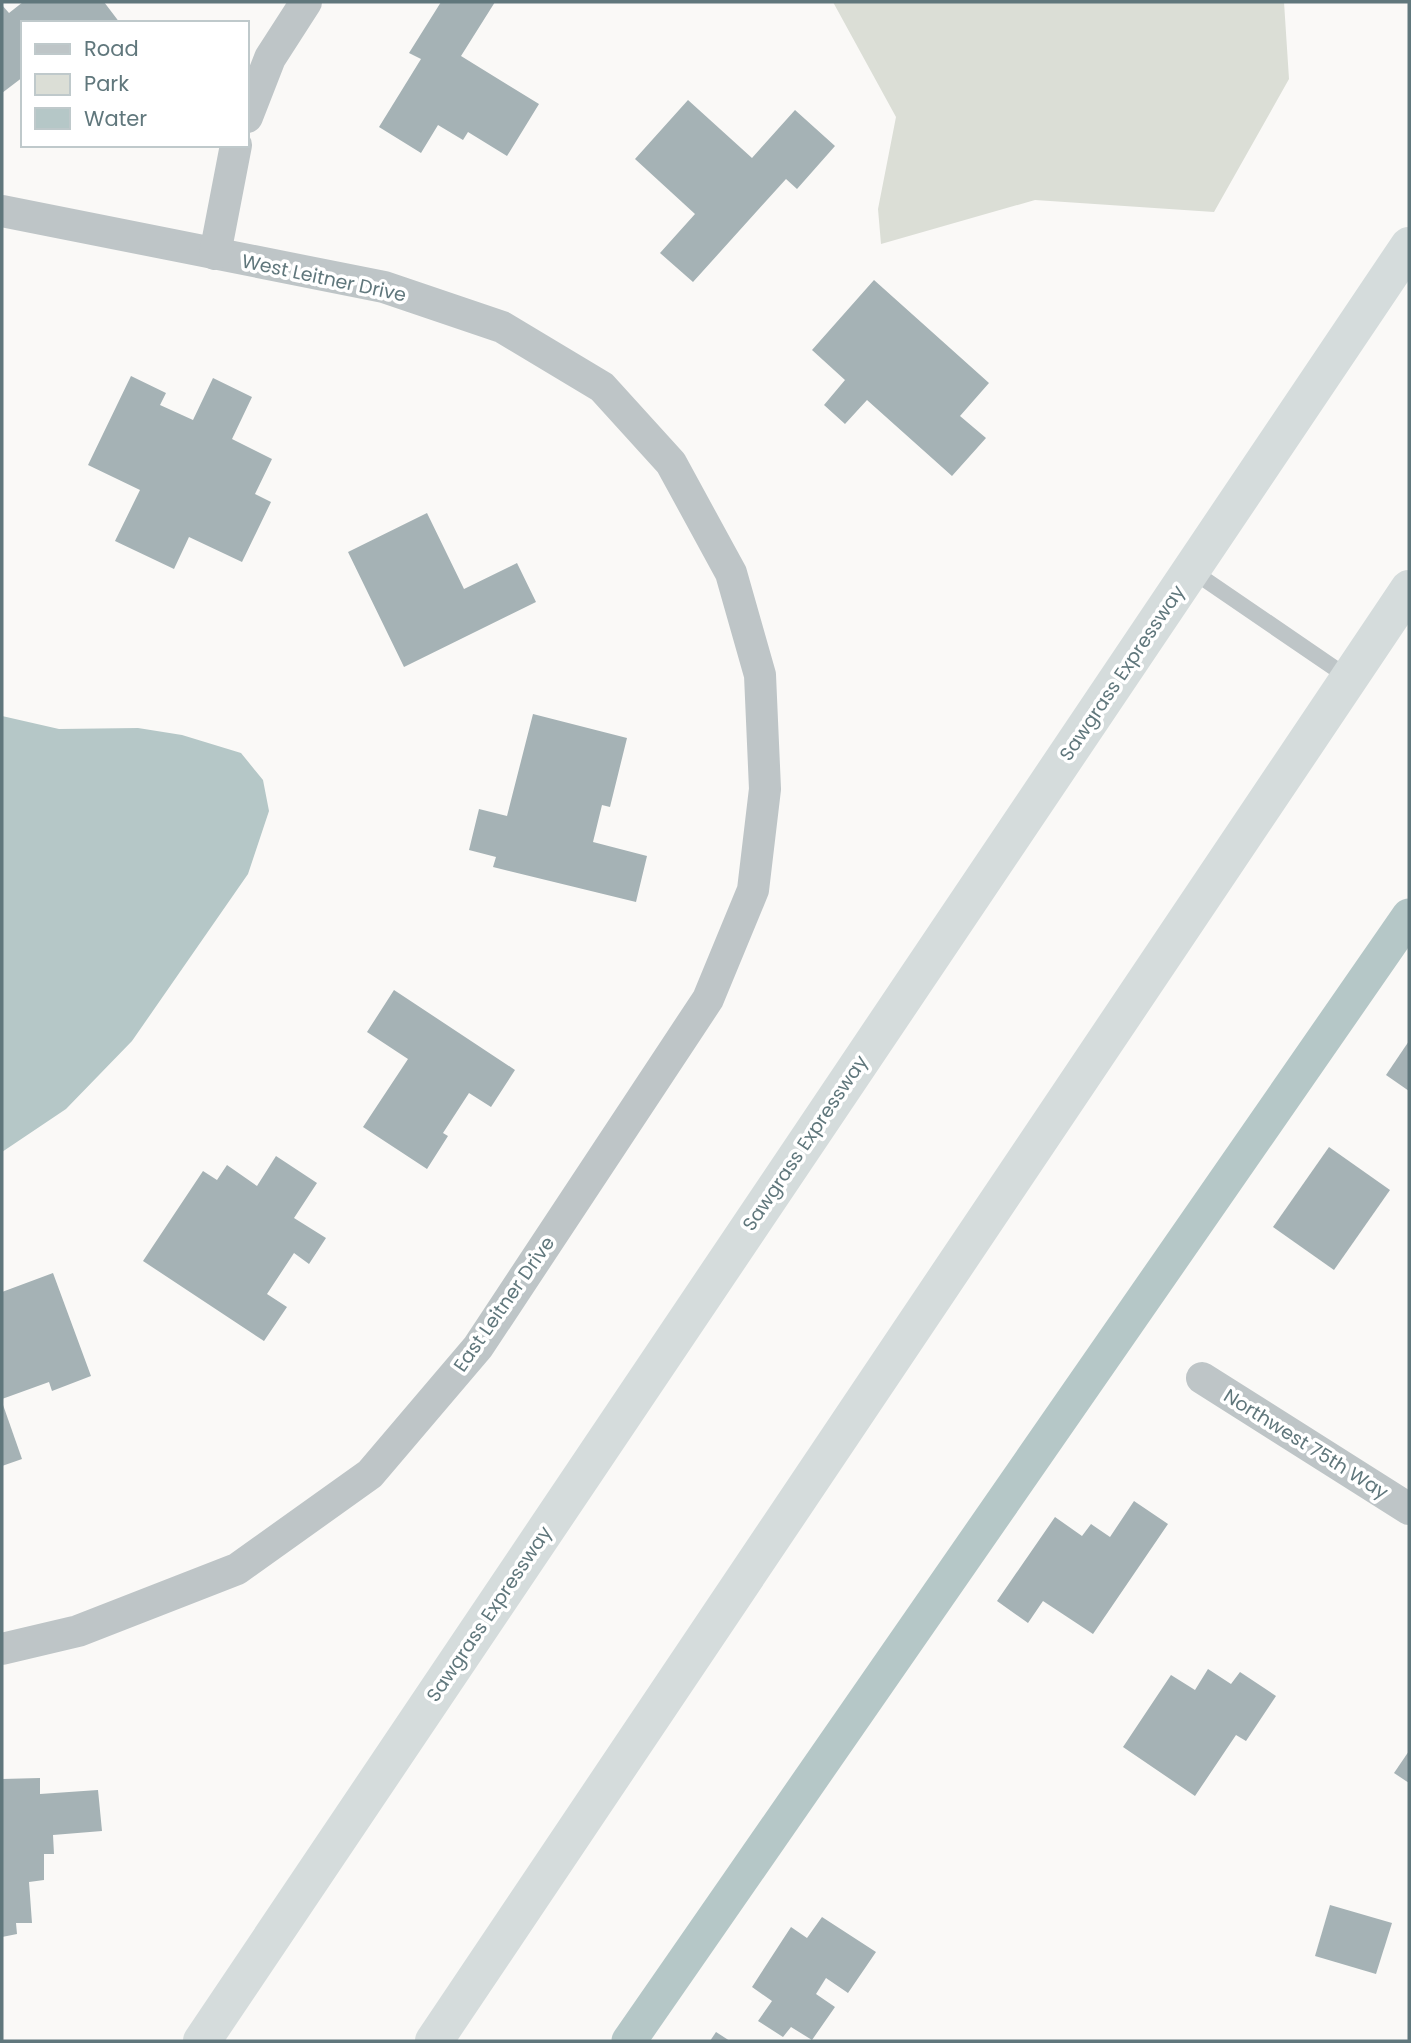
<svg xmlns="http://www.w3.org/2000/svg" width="1411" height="2043" viewBox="0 0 1411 2043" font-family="Poppins,sans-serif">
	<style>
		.green { fill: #dbded6 }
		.water { fill: #b5c7c7 }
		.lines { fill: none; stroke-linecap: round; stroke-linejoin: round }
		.canal { stroke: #b5c7c7; stroke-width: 35 }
		.building { fill: #a5b2b5 }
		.service { stroke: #bec5c7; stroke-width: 16 }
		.minor { stroke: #bec5c7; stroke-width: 32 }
		.motorway { stroke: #d5dcdc; stroke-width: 38 }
		.labels { text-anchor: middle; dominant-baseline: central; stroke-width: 7; stroke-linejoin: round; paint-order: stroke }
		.street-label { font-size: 19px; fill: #60777c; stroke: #fff }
	</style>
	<rect width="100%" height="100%" fill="#faf9f7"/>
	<path class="green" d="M833,2H1284L1289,79L1214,212L1035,200L881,244L878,209L896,117Z"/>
	<path class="water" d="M2,716L59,729L138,728L182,735L241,753L263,780L269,811L248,874L132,1041L66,1109L2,1152Z"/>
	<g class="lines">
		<path class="canal" d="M629,2041L1409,916"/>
	</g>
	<g class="building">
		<path d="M23,2H104L120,23H23V77L2,93V5L9,13Z"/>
		<path d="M441,2H495L461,56L539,104L507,156L468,132L463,140L438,125L421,153L379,127L421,59L409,53Z"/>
		<path d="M688,100L752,158L795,110L835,146L797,189L786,179L693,282L660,253L695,214L635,159Z"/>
		<path d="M874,280L989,383L960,416L986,438L952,476L867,400L845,424L824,405L845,380L812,350Z"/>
		<path d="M131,376L166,393L160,405L193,420L213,378L252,397L232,439L272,459L255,494L271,502L242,562L189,537L174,569L115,541L140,490L88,465Z"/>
		<path d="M427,513L464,589L517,563L536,602L404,667L348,552Z"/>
		<path d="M533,714L627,738L610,807L602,805L593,842L647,856L636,902L493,867L496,857L469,850L479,809L507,816Z"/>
		<path d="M394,990L515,1070L491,1107L469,1093L443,1133L448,1136L427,1169L363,1127L408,1059L367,1032Z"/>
		<path d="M1409,1041V1091L1386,1075Z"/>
		<path d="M1329,1147L1390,1190L1334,1270L1273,1227Z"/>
		<path d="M276,1156L317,1183L294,1218L326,1238L309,1264L294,1253L267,1294L287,1307L264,1341L143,1261L203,1171L217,1180L227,1165L257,1186Z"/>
		<path d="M53,1273L91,1376L52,1391L49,1382L2,1399V1292Z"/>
		<path d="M2,1402L22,1459L2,1466Z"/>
		<path d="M1134,1501L1168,1524L1093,1634L1043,1601L1028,1623L997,1601L1055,1517L1082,1536L1091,1524L1110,1537Z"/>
		<path d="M1208,1669L1231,1684L1240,1672L1276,1696L1246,1741L1236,1735L1195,1796L1123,1747L1171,1675L1195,1690Z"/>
		<path d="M1409,1751V1783L1394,1773Z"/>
		<path d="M40,1778V1794L98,1790L102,1831L53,1835L54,1854H44V1880L29,1882L32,1923H16L17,1934L2,1937V1779Z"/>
		<path d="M1330,1905L1392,1923L1376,1974L1315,1956Z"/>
		<path d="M822,1917L876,1952L848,1993L826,1978L816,1994L835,2007L812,2040L791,2027L783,2037L758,2021L772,2001L752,1987L791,1927L807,1938Z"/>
		<path d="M716,2032L730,2041H710Z"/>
	</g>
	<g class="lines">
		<path class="service" d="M1191,570L1349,678"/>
		<g class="minor">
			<path d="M247,117L270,58L306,2"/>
			<path d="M2,211L384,287L502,327L602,387L671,463L731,573L760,675L765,789L753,890L708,999L478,1347L370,1474L237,1569L78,1631L2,1649"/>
			<path d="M215,254L236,145"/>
			<path d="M1202,1378L1409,1509"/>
		</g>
		<g class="motorway">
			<path d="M202,2041L1409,246"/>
			<path d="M434,2041L1409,589"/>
		</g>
	</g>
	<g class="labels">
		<g class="street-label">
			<text transform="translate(324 278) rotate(12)">West Leitner Drive</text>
			<text transform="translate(1122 673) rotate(-56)">Sawgrass Expressway</text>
			<text transform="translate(805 1143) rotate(-56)">Sawgrass Expressway</text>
			<text transform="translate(504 1304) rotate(-55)">East Leitner Drive</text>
			<text transform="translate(1306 1444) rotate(32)">Northwest 75th Way</text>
			<text transform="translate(489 1614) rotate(-56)">Sawgrass Expressway</text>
		</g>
	</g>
	<rect width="1411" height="2043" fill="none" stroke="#60777c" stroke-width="7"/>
	<rect x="21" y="21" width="228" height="126" fill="#ffffff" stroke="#bfc9cb" stroke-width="2"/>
	<rect x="35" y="44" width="35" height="10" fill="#bec5c7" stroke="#bfc9cb" stroke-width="2"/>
	<text x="84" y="56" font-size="21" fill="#60777c">Road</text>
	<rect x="35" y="74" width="35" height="21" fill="#dbded6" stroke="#bfc9cb" stroke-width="2"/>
	<text x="84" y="91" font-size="21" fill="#60777c">Park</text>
	<rect x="35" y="108" width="35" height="21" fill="#b5c7c7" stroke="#bfc9cb" stroke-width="2"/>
	<text x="84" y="126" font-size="21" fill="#60777c">Water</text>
</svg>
